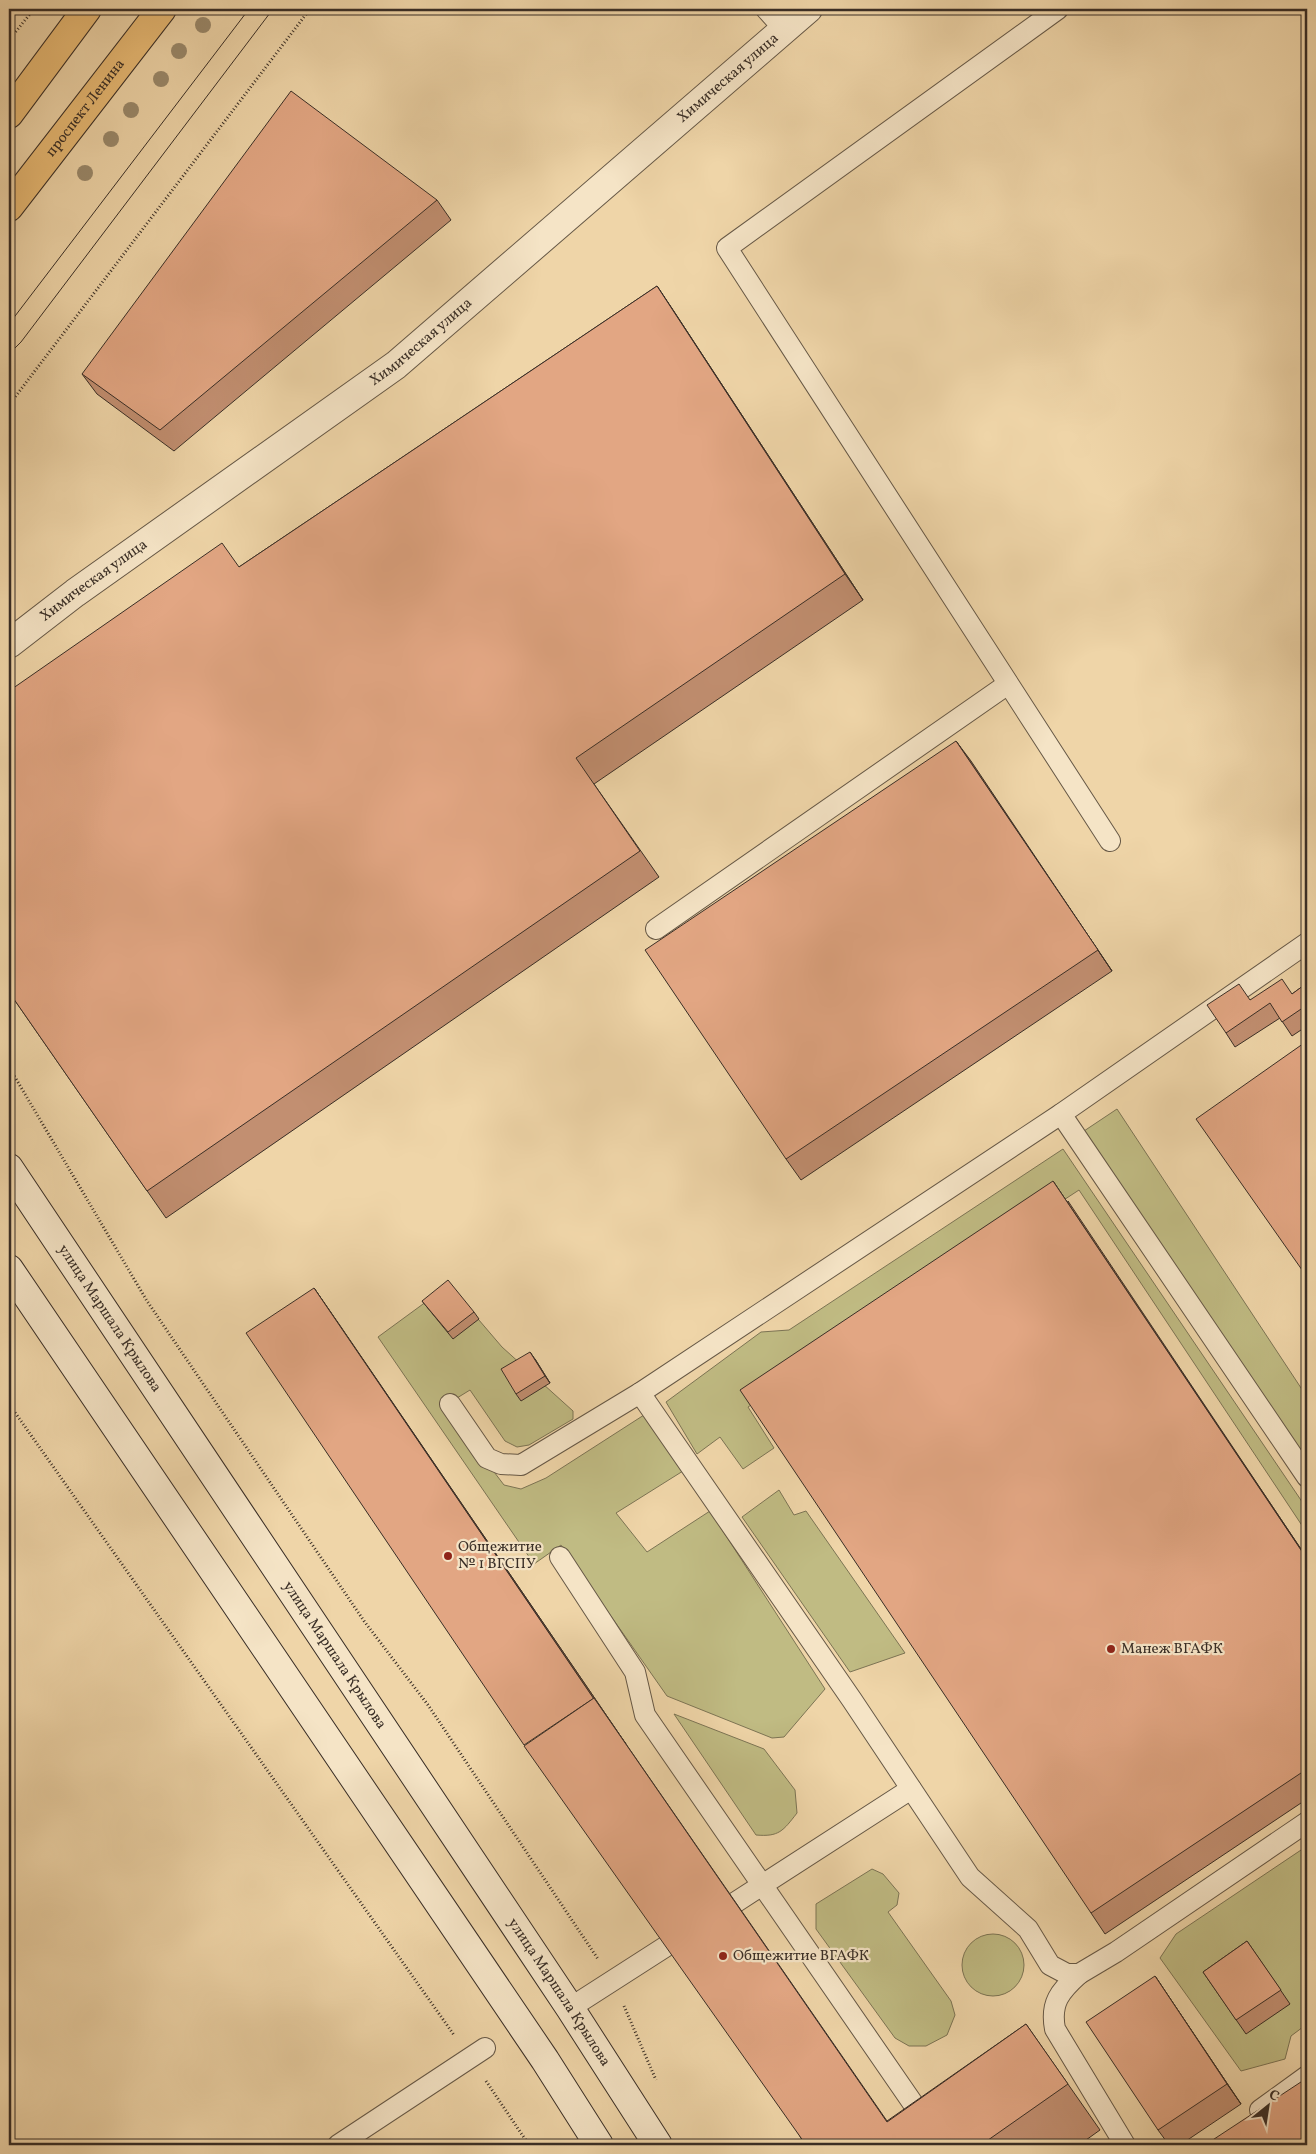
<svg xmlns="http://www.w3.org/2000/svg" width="1316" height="2154" viewBox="0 0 1316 2154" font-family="Vollkorn,serif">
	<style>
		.green { fill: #c0bb83; stroke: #7c7454 }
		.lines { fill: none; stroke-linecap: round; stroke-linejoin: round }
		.lane-casing { stroke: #665846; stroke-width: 22 }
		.street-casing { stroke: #665846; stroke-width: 30 }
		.secondary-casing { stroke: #392e26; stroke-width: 30 }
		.primary-casing { stroke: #392e26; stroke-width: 30 }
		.path { stroke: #392e26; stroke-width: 3; stroke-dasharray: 1 2.5; stroke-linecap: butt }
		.lane { stroke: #f5e4c6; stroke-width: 20 }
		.street { stroke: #f5e4c6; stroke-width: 28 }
		.secondary { stroke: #f5e4c6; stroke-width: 28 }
		.primary { stroke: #e8ba74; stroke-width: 28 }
		.tram { stroke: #392e26; stroke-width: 1 }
		.tree { fill: #9a896b }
		.wall { fill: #c28f71; stroke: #392e26 }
		.shaded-wall { fill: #9e745c; stroke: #392e26 }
		.building { fill: #e2a683; stroke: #392e26 }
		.poi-dot { fill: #8f2418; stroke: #f5e4c6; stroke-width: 2 }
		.labels { text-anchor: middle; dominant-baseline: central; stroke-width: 4.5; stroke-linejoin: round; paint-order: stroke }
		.street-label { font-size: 15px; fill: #392e26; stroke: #f5e4c6 }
		.poi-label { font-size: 15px; fill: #392e26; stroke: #f5e4c6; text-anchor: start }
	</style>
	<rect width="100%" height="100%" fill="#efd5a8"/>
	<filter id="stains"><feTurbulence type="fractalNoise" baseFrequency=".004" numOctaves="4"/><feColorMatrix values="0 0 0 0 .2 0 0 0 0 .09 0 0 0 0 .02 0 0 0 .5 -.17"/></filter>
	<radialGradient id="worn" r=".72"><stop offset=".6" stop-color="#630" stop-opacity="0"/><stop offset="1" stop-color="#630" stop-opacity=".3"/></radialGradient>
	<g class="green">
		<path d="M1117,1109L1307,1397V1460L1084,1131Z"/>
		<path d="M1063,1149L1307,1509V1533L1079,1190L748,1407L774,1448L743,1469L720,1437L697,1454L666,1402L761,1332L789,1330Z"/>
		<path d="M449,1285L502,1347L573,1411V1419L529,1445L517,1447L505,1441L470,1390L444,1406L504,1485L521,1489L546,1478L644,1415L683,1471L616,1513L647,1552L710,1511L825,1689L784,1737L772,1738L667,1696L561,1545L534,1564L378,1337Z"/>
		<path d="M779,1490L794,1515L806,1511L905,1653L850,1672L742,1517Z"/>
		<path d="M674,1714L764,1749L795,1790L797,1813C783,1831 779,1837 756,1835Z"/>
		<path d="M1307,1846V2024L1291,2036L1285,2059L1241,2071L1160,1958L1176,1934Z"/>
		<path d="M872,1869L883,1874L899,1893L897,1905L888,1912L951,2001L955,2015L947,2035L926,2046H909L895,2038L816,1929V1904Z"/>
		<circle cx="993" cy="1965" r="31"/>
	</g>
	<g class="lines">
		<g class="lane-casing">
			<g id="lane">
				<path d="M766,9L783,28"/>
				<path d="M1058,9L727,248L1110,841"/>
				<path d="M656,929L1008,684"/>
				<path d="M1061,1114L1307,1477"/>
				<path d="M640,1393L852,1700L970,1877L1028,1929L1050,1965L1067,1974H1079L1116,1952L1307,1822"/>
				<path d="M450,1404L487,1458L501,1464L521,1465L640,1393L1061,1114L1307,943"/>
				<path d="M560,1557L635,1672L645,1715L914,2105"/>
				<path d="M736,1902L911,1789"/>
				<path d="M1079,1974C1060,1991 1050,2003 1055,2029L1125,2145"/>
				<path d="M570,2008L665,1947"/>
				<path d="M1260,2110L1307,2076"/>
				<path d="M338,2145L485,2048"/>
			</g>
		</g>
		<g class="street-casing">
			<g id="street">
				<path id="s1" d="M9,644L75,593L396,365L808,9"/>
			</g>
		</g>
		<g class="secondary-casing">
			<g id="secondary">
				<path id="s2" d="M9,1168L570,2008L658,2145"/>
				<path d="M9,1269L545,2060L599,2145"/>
			</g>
		</g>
		<g class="primary-casing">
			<g id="primary">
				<path d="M9,114L87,9"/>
				<path id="s3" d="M9,207L162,9"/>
			</g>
		</g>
		<g class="path">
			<path d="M9,40L34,9"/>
			<path d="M9,405L310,9"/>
			<path d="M9,1067L147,1301L364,1621L428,1705L598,1959"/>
			<path d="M9,1404L454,2035"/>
			<path d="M624,2006L656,2080"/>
			<path d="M486,2081L529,2145"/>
		</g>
		<use href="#lane" class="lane"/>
		<use href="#street" class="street"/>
		<use href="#secondary" class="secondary"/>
		<use href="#primary" class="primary"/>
		<g class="tram">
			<path d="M9,324L249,9"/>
			<path d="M9,354L21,342L273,9"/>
		</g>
	</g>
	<g class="tree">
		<circle cx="203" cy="25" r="8"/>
		<circle cx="179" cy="51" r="8"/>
		<circle cx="161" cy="79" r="8"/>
		<circle cx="131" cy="110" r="8"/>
		<circle cx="111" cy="139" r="8"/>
		<circle cx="85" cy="173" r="8"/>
	</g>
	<g class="wall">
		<path d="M437,200L451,220L174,451L97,394L82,374Z"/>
		<path d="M657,286L675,313L863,600L594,784L659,877L166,1218L9,992L239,567Z"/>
		<path d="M9,581L12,586L9,588Z"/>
		<path d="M956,741L1112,971L801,1180L786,1159Z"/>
		<path d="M1307,983V1026L1292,1036L1280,1018L1235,1047L1226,1033L1250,1000L1292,994Z"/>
		<path d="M1068,1201L1307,1558V1799L1105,1934L1091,1913Z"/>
		<path d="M314,1288L626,1744L887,2121L1026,2024L1100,2130L1079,2145H805Z"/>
		<path d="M422,1301L474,1312L479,1319L453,1339Z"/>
		<path d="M535,1359L550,1383L521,1401L516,1394Z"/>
		<path d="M1247,1941L1290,2004L1246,2034L1203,1972Z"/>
		<path d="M1155,1976L1241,2104L1180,2145H1169L1158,2130Z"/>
	</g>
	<g class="shaded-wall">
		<path d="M657,286L675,313L863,600L845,574Z"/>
		<path d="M956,741L971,761L1112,971L1098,950Z"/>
		<path d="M1053,1181L1307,1558V1559Z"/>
		<path d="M314,1288L339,1324L626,1744L600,1708Z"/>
		<path d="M530,1352L535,1359L550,1383L545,1376Z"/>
		<path d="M1155,1976L1169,1997L1241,2104L1227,2084Z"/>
	</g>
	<g class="building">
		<path d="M291,91L437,200L160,430L82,374Z"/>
		<path d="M657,286L845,574L576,758L640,851L147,1191L9,992V691L222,543L239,567Z"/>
		<path d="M956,741L1098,950L786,1159L645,950Z"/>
		<path d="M1282,979L1292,994L1307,983V1005L1282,1022L1270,1003L1226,1033L1207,1005L1239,984L1250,1000Z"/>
		<path d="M1307,1041V1277L1196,1119Z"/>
		<path d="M1053,1181L1307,1559V1769L1091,1913L740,1390Z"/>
		<path d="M448,1280L474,1312L448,1332L422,1301Z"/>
		<path d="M314,1288L600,1708L594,1698L524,1745L246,1333Z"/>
		<path d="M530,1352L545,1376L516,1394L501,1369Z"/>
		<path d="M594,1698L887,2122L1026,2024L1068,2084L981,2145H806L524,1746Z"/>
		<path d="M1247,1941L1281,1990L1236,2020L1203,1972Z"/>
		<path d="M1155,1976L1227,2084L1158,2130L1086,2022Z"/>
		<path d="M1307,2078V2145H1205Z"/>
	</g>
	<g class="poi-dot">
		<circle cx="448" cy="1556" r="5"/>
		<circle cx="1111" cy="1649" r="5"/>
		<circle cx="723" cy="1956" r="5"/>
	</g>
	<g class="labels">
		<g class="street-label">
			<text stroke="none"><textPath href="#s1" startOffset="916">Химическая улица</textPath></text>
			<text stroke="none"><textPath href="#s3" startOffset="125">проспект Ленина</textPath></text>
			<text stroke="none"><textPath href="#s1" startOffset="511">Химическая улица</textPath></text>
			<text stroke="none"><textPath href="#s1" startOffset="106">Химическая улица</textPath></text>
			<text stroke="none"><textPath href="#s2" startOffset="181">улица Маршала Крылова</textPath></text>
			<text stroke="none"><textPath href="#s2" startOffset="586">улица Маршала Крылова</textPath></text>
			<text stroke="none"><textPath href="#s2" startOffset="991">улица Маршала Крылова</textPath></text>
		</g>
		<g class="poi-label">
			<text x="458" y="1547">Общежитие<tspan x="458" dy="17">№ 1 ВГСПУ</tspan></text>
			<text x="1121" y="1649">Манеж ВГАФК</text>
			<text x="733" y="1956">Общежитие ВГАФК</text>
		</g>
	</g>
	<rect width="1316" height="2154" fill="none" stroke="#efd5a8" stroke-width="30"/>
	<rect x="10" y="10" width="1296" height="2134" fill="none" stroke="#392e26" stroke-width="2.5"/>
	<rect x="15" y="15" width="1286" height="2124" fill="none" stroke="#392e26"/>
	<g transform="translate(1268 2106) rotate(30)" stroke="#f5e4c6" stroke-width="4" paint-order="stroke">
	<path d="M0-4L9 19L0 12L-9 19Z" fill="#392e26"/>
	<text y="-8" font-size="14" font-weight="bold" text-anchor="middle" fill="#392e26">С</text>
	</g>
	<rect width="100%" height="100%" filter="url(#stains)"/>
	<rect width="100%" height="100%" fill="url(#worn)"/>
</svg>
